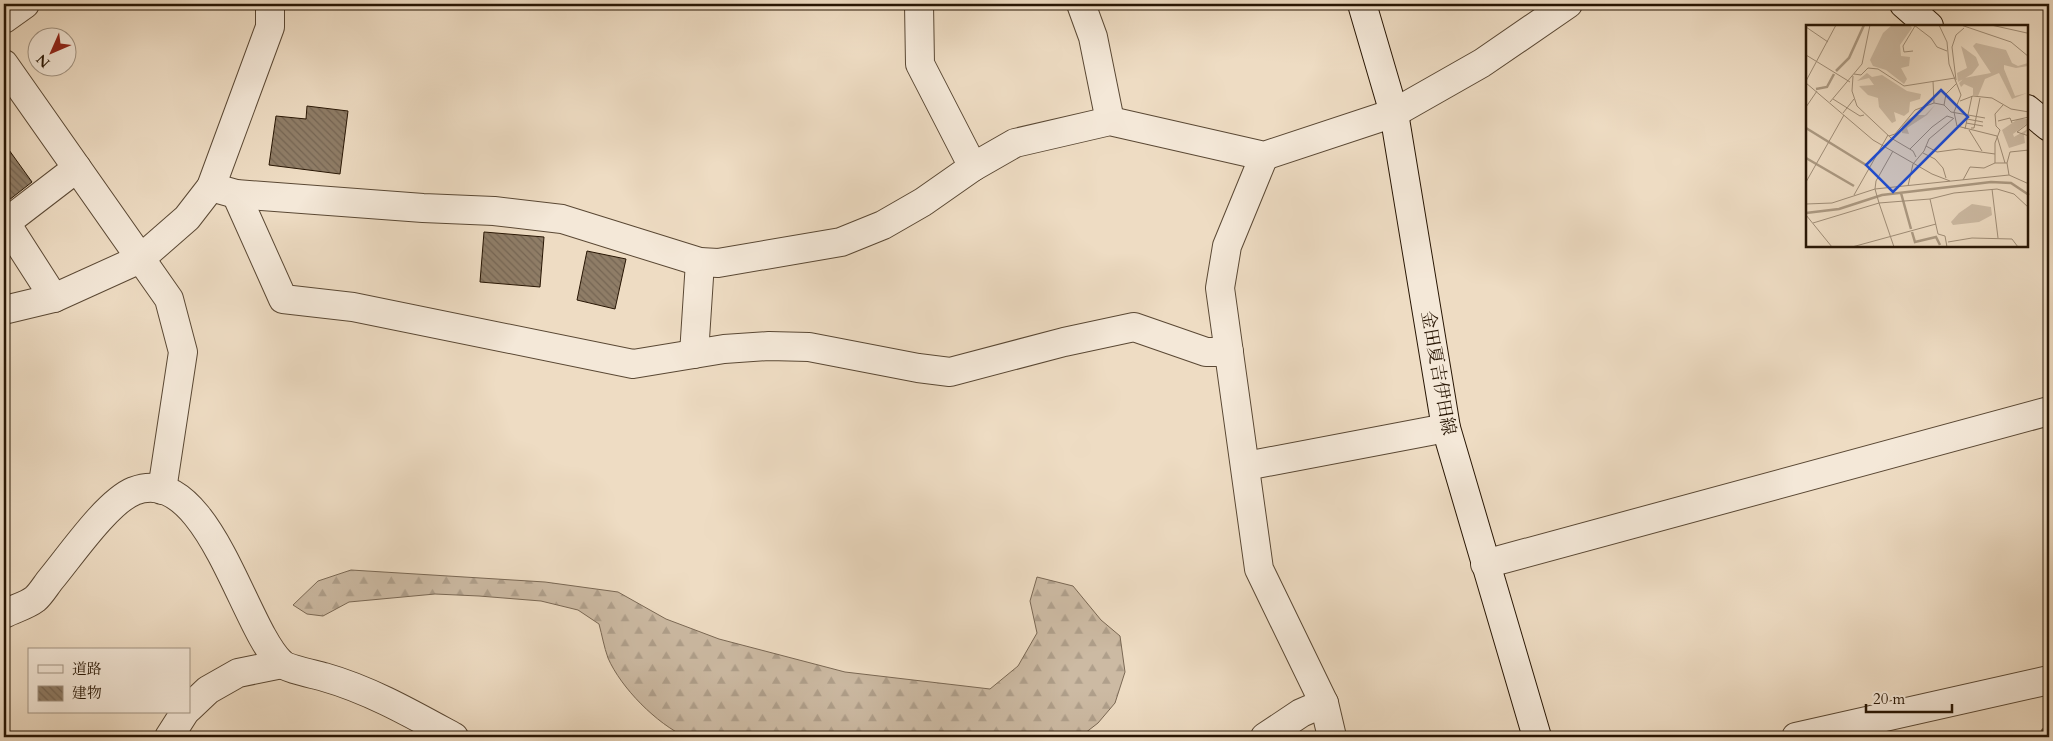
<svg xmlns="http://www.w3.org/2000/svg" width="2053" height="741" viewBox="0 0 2053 741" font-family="Cardo,'Noto Serif JP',serif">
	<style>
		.forest { fill: url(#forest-firs); stroke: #7a6854 }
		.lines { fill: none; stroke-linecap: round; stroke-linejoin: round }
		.stream { stroke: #776550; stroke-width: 9 }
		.building { fill: url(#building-back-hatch); stroke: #281604 }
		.minor-casing { stroke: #5a4834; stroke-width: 30 }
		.tertiary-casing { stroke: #5a4834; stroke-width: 30 }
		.secondary-casing { stroke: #281604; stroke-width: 30 }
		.minor { stroke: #f4e8d8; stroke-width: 28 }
		.tertiary { stroke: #f4e8d8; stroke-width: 28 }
		.secondary { stroke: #f4e8d8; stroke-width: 28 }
		.labels { text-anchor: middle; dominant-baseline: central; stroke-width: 4; stroke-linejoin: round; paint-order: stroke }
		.street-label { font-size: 18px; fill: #281604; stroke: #f4e8d8 }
		.inset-river { fill: none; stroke: #ab9982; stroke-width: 2.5 }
		.inset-road { fill: none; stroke: #9f8d77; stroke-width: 1 }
		.view { fill: #1d4ed8; fill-opacity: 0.15; stroke: #1d4ed8; stroke-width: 2.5 }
		.inset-edge { fill: none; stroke: #281604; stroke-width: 2.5 }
	</style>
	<defs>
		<pattern id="forest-firs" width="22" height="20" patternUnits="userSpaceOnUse" patternTransform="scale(1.25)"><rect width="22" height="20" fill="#ccbaa3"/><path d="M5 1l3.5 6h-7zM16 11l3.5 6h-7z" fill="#af9f8b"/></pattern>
		<pattern id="building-back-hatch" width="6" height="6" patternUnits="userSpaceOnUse" patternTransform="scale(1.25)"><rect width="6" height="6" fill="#8f7d67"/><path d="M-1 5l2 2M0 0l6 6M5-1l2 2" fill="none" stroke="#756553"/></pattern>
	</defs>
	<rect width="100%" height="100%" fill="#eedcc3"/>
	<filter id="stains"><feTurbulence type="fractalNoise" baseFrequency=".004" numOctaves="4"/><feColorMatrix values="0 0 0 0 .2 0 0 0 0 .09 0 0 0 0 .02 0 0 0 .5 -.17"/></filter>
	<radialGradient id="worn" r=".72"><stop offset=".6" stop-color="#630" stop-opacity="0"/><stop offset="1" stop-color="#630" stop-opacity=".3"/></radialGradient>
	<path class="forest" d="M351,570L545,582L618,592L666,619L719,639L845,672L990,689L1018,666L1037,633L1030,601L1037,577L1073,586L1101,620L1120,636L1125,672L1115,703L1098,723L1080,737H686C657,724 621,688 608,658C604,647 602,635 599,624L578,610L541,601L479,596L435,594L349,602L323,616L307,614L293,605L318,581Z"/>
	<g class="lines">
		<path class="stream" d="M2045,732L2046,737"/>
	</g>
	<g class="building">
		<path d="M307,106L348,111L340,174L269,165L276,116L306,119Z"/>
		<path d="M4,143L32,182L4,204Z"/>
		<path d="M484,232L544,237L540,287L480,282Z"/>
		<path d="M587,251L626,259L615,309L577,300Z"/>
	</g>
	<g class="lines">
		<g class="minor-casing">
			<g id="minor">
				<path d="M919,4L920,64L973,167"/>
				<path d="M1081,4L1093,37L1110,121"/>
				<path d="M4,19L25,4"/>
				<path d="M4,64L169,299L183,352L162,490"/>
				<path d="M1264,156L1227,246L1220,288L1259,569L1324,703L1332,737"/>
				<path d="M211,187L236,194L423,208L494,211L562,219L700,262L718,263L841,242L883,225L923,202L973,167L1015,143L1110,121L1264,156L1394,113L1482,63L1568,4"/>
				<path d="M236,194L283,299L353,307L633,364L724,349L769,346L809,347L918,368L950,372L1064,342L1134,327L1206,352H1229"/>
				<path d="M4,220L54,298"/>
				<path d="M4,224L77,168"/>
				<path d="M694,354L700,262"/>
				<path d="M1246,466L1446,428"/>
				<path d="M1485,564L2049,411"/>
				<path d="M4,614C13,609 26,606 35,599C41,594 46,585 51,579C71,555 107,502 134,491C208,463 243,628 281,663C287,669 314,674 324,677C370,690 412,714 454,737"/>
				<path d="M189,708L208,690L238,673L282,664"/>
				<path d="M169,737L185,712"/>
				<path d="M1265,737L1301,713L1324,703"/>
				<path d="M1796,737L2049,680"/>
			</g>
		</g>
		<g class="tertiary-casing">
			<path id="tertiary" d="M4,310L54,298L140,259L187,218L211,187L270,27V4"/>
		</g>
		<g class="secondary-casing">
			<g id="secondary">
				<path d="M1362,4L1394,113L1446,428L1537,737"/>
				<path d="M1904,4L1929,26"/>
				<path d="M2027,109L2049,127"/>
			</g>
		</g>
		<use href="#minor" class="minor"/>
		<use href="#tertiary" class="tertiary"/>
		<use href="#secondary" class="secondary"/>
	</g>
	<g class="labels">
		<g class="street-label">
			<text transform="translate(1438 373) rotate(80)">金田夏吉伊田線</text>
		</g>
	</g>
	<g transform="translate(1806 25)">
		<rect width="222" height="222" fill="#eedcc3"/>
		<path d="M86,0H104L106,3L94,20L95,31L104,32L103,41L95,43L101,54L98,59L80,45L67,41L64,35L77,8ZM170,18L200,25L206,38L212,41L222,38V41L210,43L198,40V44L209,71L221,68L206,74L193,48L179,54L172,71L167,70V63L158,59L155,62L153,58L158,53L185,48L167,21ZM155,21L170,32L173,40L166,49L152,57L151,48L161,43ZM61,48L66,52L76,50L101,66L115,69L114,74L104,77L103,87L98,91L88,87L90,96L86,98L73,82L72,73L62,70L53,61L68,60L63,53L51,56ZM129,80L121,90L101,103L103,109L96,108V101L102,94L111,90H119ZM212,94H222V98L207,109L208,112L222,104L218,110L219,118L203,123L196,105ZM166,179L185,182L186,190L173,197L147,200L145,197L153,188Z" fill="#ccbaa3"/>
		<path class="inset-river" d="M30,46L43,33L58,0M10,64L21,62L28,49M0,103L60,140M0,133L48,161M95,168L105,204M0,188L33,184L76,170L185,157L205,158L223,170M106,207L109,217L130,212L134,220"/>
		<path class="inset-road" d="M108,0L125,13L131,22L141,26M133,0L141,17L143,39L155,70L148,87L151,101L191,111M155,0L205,17L223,32M185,0L221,8M0,2L22,17M107,26L98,27L97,21L109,1M0,30L44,57M48,49L55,50L62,43L72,44L98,61L149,53M47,51L46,66L51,81L85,113L107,126L110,132M150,55L146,22L150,10L158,3M0,56L30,0M127,56L128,78M0,58L67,115L126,149L144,156M27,74L54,91L58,90M154,76L167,71L186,73L205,84L223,87M24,77L56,39L64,0M138,80L145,87L179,93M0,82L11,66M37,88L48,74M161,94L177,97M192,96L204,93L206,98M205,96L223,92M160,98L177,101M223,98L211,107L223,111M165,103H168L174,73M159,104L166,71M163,105L176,126M83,111L89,109L109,85L128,78L138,80L140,69L151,58M191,111L199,138M120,121L131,127L153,124L189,129M104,124L126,102L141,91L147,93M117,128L129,134L137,143L140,153M189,138V118L194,105L190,101L189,89L197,80M201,138L204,127L223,125M157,155L164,142L178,143L189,138H201L203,150M0,157L38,90M102,161L107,139L118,126L123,114L148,93M186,164L192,213M48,170L82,110M124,174L132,209L139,211L141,222M0,179L26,178L69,164L70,156L87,126M0,190L26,222M7,198L73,178L69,164L203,150L223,159M142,217L166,213L206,214L212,222M46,222L130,199M88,222L73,178L124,174L148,168L191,164L208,169L223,183"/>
		<path class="view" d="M135,65L162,92L87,167L60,140Z"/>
		<rect width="222" height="222" class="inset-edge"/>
	</g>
	<rect width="2053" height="741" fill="none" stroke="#eedcc3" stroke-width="20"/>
	<rect x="5" y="5" width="2043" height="731" fill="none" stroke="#281604" stroke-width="2.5"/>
	<rect x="10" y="10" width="2033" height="721" fill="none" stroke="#281604"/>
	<rect x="28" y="648" width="162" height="65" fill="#f4e8d8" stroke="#a29483"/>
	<rect x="38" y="665" width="25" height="8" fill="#f4e8d8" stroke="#a29483"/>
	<text x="72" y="674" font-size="15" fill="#281604">道路</text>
	<rect x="38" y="686" width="25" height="15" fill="url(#building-back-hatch)" stroke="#a29483"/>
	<text x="72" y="698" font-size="15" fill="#281604">建物</text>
	<g transform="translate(52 52) rotate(225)"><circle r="24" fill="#f4e8d8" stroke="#a29483"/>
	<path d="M0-4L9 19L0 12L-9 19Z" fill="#8f2418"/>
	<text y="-8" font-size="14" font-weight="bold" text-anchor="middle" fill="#281604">N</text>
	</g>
	<path d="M1866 704v8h86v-8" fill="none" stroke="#281604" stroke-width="2.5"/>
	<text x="1873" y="704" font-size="15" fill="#281604" stroke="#f4e8d8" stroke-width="4" paint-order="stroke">20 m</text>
	<rect width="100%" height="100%" filter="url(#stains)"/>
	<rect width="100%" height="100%" fill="url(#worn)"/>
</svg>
